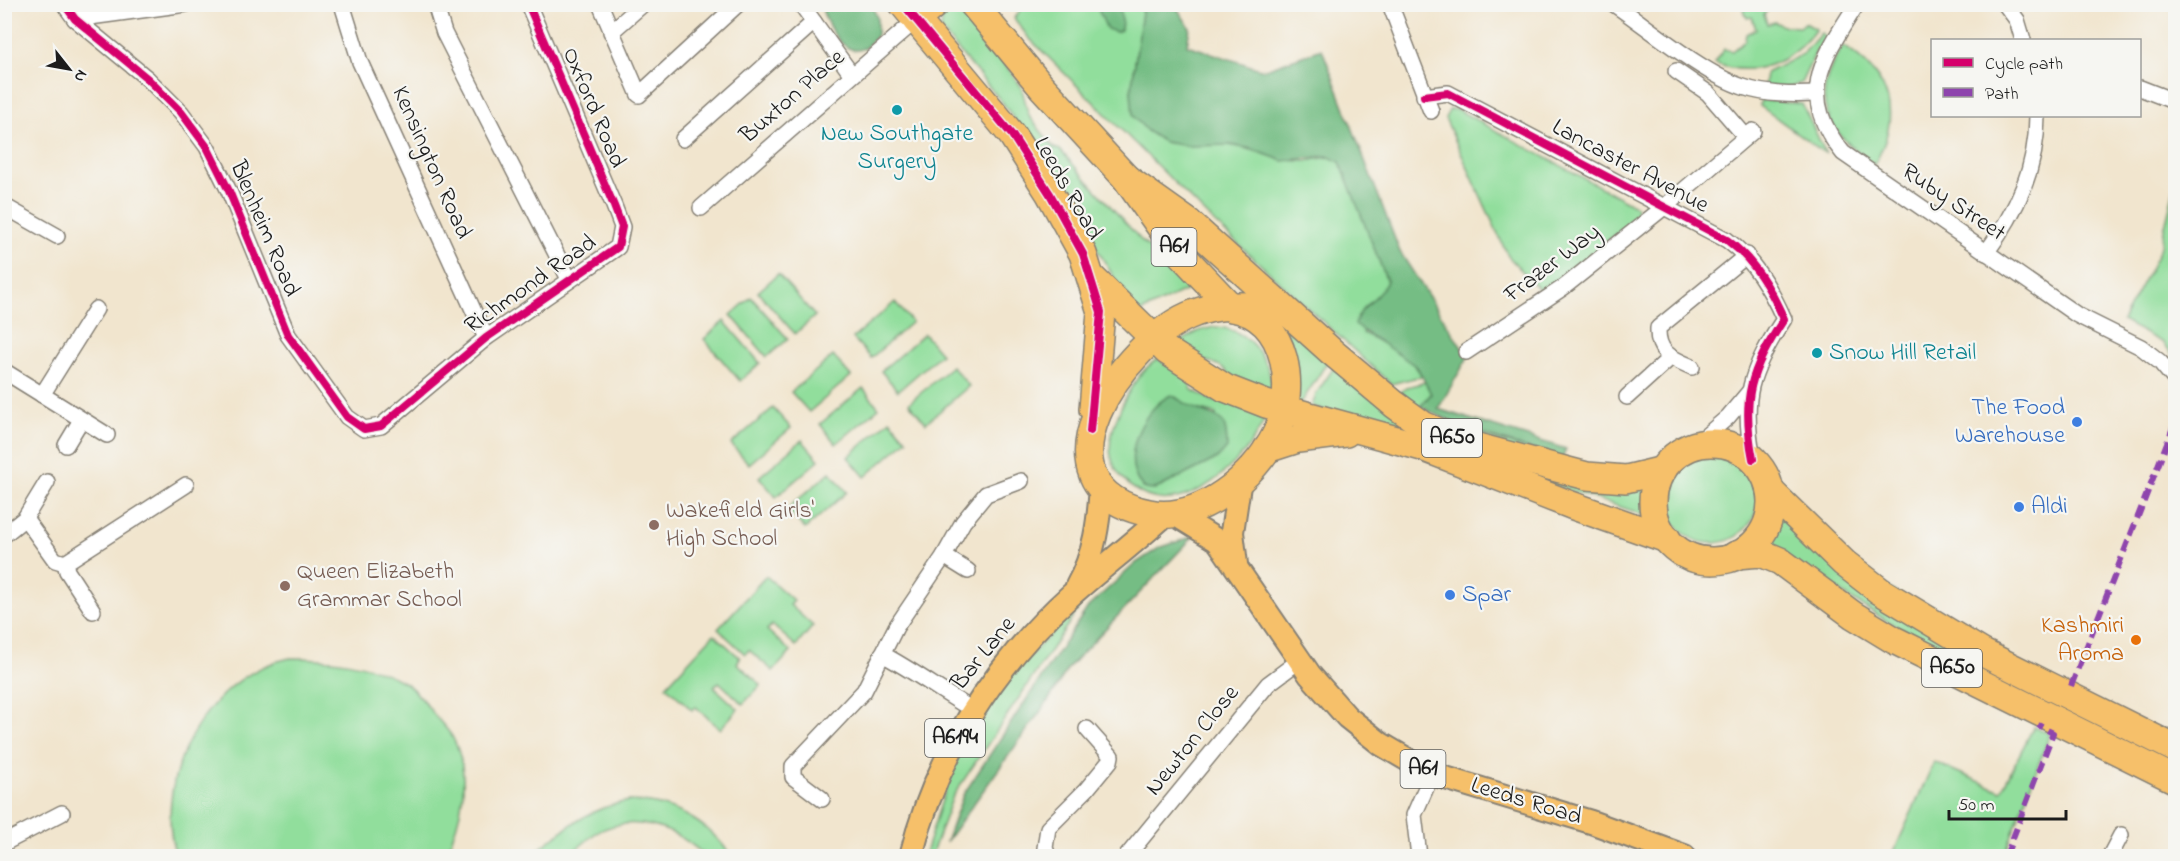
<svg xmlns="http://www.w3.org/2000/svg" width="2180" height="861" viewBox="0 0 2180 861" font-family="'Indie Flower',sans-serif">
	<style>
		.green { fill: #91de9c; stroke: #567d5c; stroke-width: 1.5; fill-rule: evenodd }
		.forest { fill: #74bd84; stroke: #486c50; stroke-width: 1.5 }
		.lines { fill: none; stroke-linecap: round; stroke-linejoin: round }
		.street-casing { stroke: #868075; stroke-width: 18 }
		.primary-casing { stroke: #868075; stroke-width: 26 }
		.highway-casing { stroke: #868075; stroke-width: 30 }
		.street { stroke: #fff; stroke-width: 15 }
		.primary { stroke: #f6c06b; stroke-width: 22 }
		.highway { stroke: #f6c06b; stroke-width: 27 }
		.quiet { stroke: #8e44ad; stroke-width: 6; stroke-dasharray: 12 6; stroke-linecap: butt }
		.cycleway-casing { stroke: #f6f6f2; stroke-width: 11 }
		.cycleway { stroke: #d6006c; stroke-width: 8 }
		.culture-dot { fill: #0f9aa8; stroke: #f6f6f2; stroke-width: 2 }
		.shop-dot { fill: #3f7fe0; stroke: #f6f6f2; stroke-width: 2 }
		.education-dot { fill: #8d6e63; stroke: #f6f6f2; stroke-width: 2 }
		.food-dot { fill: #e8710a; stroke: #f6f6f2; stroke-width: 2 }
		.labels { text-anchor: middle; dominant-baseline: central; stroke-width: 4.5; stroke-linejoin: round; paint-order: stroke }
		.shield { fill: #f6f6f2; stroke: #5d5d5c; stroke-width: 1.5 }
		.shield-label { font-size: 22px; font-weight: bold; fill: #1c1c1c }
		.street-label { font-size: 24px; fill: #1c1c1c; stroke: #f6f6f2 }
		.culture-label { font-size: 24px; fill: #0d838f; stroke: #f6f6f2 }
		.shop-label { font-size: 24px; fill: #366cbe; stroke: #f6f6f2; text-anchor: start }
		.education-label { font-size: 24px; fill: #785e54; stroke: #f6f6f2; text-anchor: start }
		.food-label { font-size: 24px; fill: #c56008; stroke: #f6f6f2; text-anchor: end }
	</style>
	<rect width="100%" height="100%" fill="#f6f6f2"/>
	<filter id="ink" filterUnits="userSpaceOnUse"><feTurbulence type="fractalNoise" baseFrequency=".0167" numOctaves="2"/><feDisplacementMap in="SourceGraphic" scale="12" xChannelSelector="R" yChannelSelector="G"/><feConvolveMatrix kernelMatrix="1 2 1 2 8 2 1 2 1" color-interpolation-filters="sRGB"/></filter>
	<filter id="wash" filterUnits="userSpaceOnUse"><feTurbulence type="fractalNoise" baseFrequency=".008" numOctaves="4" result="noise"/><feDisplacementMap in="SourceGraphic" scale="24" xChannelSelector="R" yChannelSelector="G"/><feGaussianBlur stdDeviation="1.35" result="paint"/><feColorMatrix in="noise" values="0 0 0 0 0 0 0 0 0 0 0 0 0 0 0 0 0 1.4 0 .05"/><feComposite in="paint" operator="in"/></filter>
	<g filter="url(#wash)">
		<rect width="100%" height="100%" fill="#f1e5ce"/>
		<g class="green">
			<path d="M1025,5H1096L1100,11L1122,21L1118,5H1143L1131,92L1164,142C1188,146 1211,142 1234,146C1257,149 1277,162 1302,161C1313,161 1323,156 1335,157L1342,163L1387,281L1363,333C1384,344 1410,355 1422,376L1391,384L1215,223L1028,37L1014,18Z"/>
			<path d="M1742,5H1767L1769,9L1764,14L1767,24L1775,22L1783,26L1800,27L1805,23L1816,29C1791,63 1755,79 1714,63L1724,49L1732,51L1745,40L1746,34L1756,29L1752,17L1747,18Z"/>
			<path d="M955,8L961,9L970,17L1021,86L1029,116L1054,148L1060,150L1140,239L1190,287L1187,290L1139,313L1122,291L1053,175L1003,103L941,30L943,14Z"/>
			<path d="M1821,33L1826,38L1817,50L1801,83L1789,88L1764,86L1766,73L1803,54Z"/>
			<path d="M1843,46C1891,77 1903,114 1874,165C1827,130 1806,101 1843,46Z"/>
			<path d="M1761,100L1802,104L1826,154L1760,106Z"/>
			<path d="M1450,109L1458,110L1628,202L1637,207L1635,219L1550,290L1541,291L1508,256L1445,118Z"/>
			<path d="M2175,186L2176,357H2175L2163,343L2122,321L2158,254Z"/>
			<path d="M778,274L815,316L795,334L758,292Z"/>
			<path d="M751,297L788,339L767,357L731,315Z"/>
			<path d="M895,302L912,322L871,358L853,338Z"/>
			<path d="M724,321L760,363L740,381L704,339Z"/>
			<path d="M1282,326L1293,327L1330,358L1301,403L1297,400C1297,370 1300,353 1282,326Z"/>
			<path d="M1214,327C1248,328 1273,360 1272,395L1233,381C1226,366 1213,360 1196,361L1176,344L1199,331Z"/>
			<path d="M924,334L941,354L898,391L881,371Z"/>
			<path d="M833,356L851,376L809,412L791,392Z"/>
			<path d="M1158,359L1188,379L1192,390L1213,401L1225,400L1265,415V418C1250,453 1210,494 1171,499C1143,503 1112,478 1110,449C1110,436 1115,422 1120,410C1128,391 1140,370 1158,359ZM1175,397L1193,408L1216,414L1218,458L1154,490L1143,488C1117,446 1149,428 1175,397Z"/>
			<path d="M1337,363L1396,412L1652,484L1645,506V515L1312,406L1316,394Z"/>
			<path d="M952,366L969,386L926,423L909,403Z"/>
			<path d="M1426,382L1431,394L1420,407L1400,393L1407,387Z"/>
			<path d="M863,388L879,408L836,444L820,424Z"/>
			<path d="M773,408L791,428L749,464L731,444Z"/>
			<path d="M890,420L907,440L865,477L848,457Z"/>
			<path d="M802,440L819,460L776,497L759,477Z"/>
			<circle cx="1712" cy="497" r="46"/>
			<path d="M830,472L847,492L805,529L787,509Z"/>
			<path d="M1779,513L2026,681L2021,689L1887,621L1762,543Z"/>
			<path d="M766,576L794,601L790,605L813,626L796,646L772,625L767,630L791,652L773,671L749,650L745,654L718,629Z"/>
			<path d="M1087,596L953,796L931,856H924L960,745L1008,679Z"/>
			<path d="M714,634L740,658L737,663L761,685L743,704L719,682L714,687L738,709L720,729L696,707L692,710L666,686Z"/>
			<path d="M290,658C330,658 370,662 405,683C416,690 425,703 433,713C439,721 448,729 453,738C472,774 462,822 444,856H176C151,776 209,674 290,658Z"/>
			<path d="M2034,726L2050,734L2004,856H1892L1934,762L2001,791Z"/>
			<path d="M629,801C671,802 708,821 731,856H705C677,829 634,812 596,833C587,839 573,855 563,856C553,858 541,857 531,856C562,830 588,808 629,801Z"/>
		</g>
		<g class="forest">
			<path d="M821,4L872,5L877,18V35C872,41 867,49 859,50C839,52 824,19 821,4Z"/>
			<path d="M1096,5H1118L1122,20L1121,30L1116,32L1107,29Z"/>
			<path d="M1143,5H1175L1190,28L1187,45L1263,70L1322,49L1400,252L1468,357L1438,409L1566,449L1562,459L1470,430L1420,407L1431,394L1417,367L1355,325C1359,305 1380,299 1387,281L1340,162L1327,156L1283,161L1252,149L1231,145L1188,146L1164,142L1147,131L1133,116L1131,92Z"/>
			<path d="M1171,395C1178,398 1184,404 1192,407C1219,420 1227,412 1227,448L1218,458L1158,488C1148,492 1144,489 1138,481C1122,454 1143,408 1171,395Z"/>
			<path d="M1194,536L1068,668L1048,701L946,842L963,795L1088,607L1136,563L1159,548Z"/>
		</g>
	</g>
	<g filter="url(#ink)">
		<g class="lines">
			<g class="street-casing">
				<g id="street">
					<path d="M64,4L75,19L148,79L181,112L207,147L229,191L288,335L347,417L364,429L381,426L486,338L618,247L622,227L614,206L528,4"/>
					<path d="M342,4L360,62L486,338"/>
					<path d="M435,4L444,33L569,279"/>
					<path d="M600,4L639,95L738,4"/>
					<path d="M801,4L852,75"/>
					<path d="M1390,4L1431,111"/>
					<path d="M1614,4C1649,28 1705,75 1743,87C1767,95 1792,95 1817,94"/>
					<path d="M1857,4C1822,59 1796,95 1843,153L2077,315L2141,347L2160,362L2176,381"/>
					<path d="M2005,4L2017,20L2023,40"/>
					<path d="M75,19L186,4"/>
					<path d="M611,32L643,4"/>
					<path d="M1676,71L1708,93L1746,137"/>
					<path d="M2140,88L2176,102"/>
					<path d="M1424,96L1448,93L1727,240C1754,260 1770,288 1784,319C1750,371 1741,398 1753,459"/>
					<path d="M683,139L814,22"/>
					<path d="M4,206L57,236"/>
					<path d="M701,208L916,20"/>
					<path d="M1986,253C2017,211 2037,168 2037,116"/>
					<path d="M1466,352L1564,287L1663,208L1753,131"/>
					<path d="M1692,367C1671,358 1657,353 1658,328L1747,255"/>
					<path d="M4,371L107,435"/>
					<path d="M42,395L96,309"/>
					<path d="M1627,397L1670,358"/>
					<path d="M66,445L81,420"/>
					<path d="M1694,446L1728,417L1749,392"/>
					<path d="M25,518L55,560L65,563L186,485"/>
					<path d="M4,535L25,518L47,482"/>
					<path d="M944,556L968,571"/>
					<path d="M65,563L67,571L93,611"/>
					<path d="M882,654C914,671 942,692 973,710"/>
					<path d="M822,799L793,777V766L864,691L896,627L944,556L963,522L986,494L1021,481"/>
					<path d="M4,843L62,813"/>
					<path d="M1048,856L1045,848L1048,828L1086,790L1110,761L1111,756L1087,729"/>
					<path d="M1127,856L1268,684L1300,660"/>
					<path d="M1419,856L1414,815L1432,774"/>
					<path d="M2110,856L2121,835"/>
				</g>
			</g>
			<g class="primary-casing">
				<g id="primary">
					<path d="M1176,515L1218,541L1310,675L1347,717L1381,744L1432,774L1591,822L1684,856"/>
					<path d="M1236,564L1232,532L1240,479"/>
					<path d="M1077,586C1095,554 1099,521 1101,485"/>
					<path d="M911,856C936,755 994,665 1071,595C1102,568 1135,542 1165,515"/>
				</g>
			</g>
			<g class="highway-casing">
				<g id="highway">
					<path d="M903,4L1012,135L1050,194L1083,254L1101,312L1093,409"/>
					<path d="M973,4L1041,86L1126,178L1176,249L1232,308"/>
					<path d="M916,20L935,4"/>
					<path d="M1126,178L1188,222L1332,352L1394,404L1423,425L1470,445L1587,476L1626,479L1663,470"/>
					<path d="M1093,279L1167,351L1225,388L1266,404L1422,447L1571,505L1667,539"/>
					<path d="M1232,308C1289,317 1297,391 1276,434C1255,477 1199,523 1149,513C1023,487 1122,340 1195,313C1220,303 1253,306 1280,306"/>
					<circle cx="1712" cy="502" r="59"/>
					<path d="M1267,449L1298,439L1346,433"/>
					<path d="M1770,491L1844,563L1880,591L1983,653L2176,749"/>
					<path d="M1736,555L1761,553L1780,561L1853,615L1894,640L2176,780"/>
				</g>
			</g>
			<use href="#street" class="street"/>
			<use href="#primary" class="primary"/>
			<use href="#highway" class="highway"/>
			<g class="quiet">
				<path d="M2071,686L2176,420"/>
				<path d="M2006,856L2053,733L2038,725"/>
			</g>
			<g class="cycleway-casing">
				<g id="cycleway">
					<path d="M64,4L75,19L148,79L181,112L207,147L229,191L288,335L347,417L364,429L381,426L486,338L618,247L622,227L614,206L528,4"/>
					<path d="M903,4L1012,135L1050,194L1083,254L1101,312L1090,431"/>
					<path d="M1424,96L1448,93L1727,240C1754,260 1770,288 1784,319C1750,371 1741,398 1753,459"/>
				</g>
			</g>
			<use href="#cycleway" class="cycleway"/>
		</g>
	</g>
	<g class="culture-dot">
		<circle cx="897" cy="110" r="6"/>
		<circle cx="1817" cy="353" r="6"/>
	</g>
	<g class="shop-dot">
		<circle cx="2077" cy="422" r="6"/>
		<circle cx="2019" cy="507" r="6"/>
		<circle cx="1450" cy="595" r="6"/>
	</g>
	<g class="education-dot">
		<circle cx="654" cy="525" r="6"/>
		<circle cx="285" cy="586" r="6"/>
	</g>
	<circle class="food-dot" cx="2136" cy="640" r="6"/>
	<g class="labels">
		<g class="shield">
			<rect x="1151.5" y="228" width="45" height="38" rx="4.5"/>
			<rect x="1422" y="419" width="60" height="38" rx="4.5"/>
			<rect x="1922" y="649" width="60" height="38" rx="4.5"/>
			<rect x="925" y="719" width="60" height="38" rx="4.5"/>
			<rect x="1400.5" y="750" width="45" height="38" rx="4.5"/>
		</g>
		<g class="shield-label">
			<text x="1174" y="247">A61</text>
			<text x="1452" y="438">A650</text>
			<text x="1952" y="668">A650</text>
			<text x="955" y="738">A6194</text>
			<text x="1423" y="769">A61</text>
		</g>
		<g class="street-label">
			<text transform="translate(793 97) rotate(-41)">Buxton Place</text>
			<text transform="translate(593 108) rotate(67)">Oxford Road</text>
			<text transform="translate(431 163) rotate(66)">Kensington Road</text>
			<text transform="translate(1630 167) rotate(28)">Lancaster Avenue</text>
			<text transform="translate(1067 189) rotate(60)">Leeds Road</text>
			<text transform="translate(1953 203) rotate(34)">Ruby Street</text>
			<text transform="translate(264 229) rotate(67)">Blenheim Road</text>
			<text transform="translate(1553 264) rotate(-37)">Frazer Way</text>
			<text transform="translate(531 285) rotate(-35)">Richmond Road</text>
			<text transform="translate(984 654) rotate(-51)">Bar Lane</text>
			<text transform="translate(1193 741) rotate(-51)">Newton Close</text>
			<text transform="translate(1526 802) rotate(17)">Leeds Road</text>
		</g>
		<g class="culture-label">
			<text x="897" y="134">New Southgate<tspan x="897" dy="28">Surgery</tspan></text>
			<text x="1829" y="353" text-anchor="start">Snow Hill Retail</text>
		</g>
		<g class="shop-label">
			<text x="2065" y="408" text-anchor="end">The Food<tspan x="2065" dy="28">Warehouse</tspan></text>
			<text x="2031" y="507">Aldi</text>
			<text x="1462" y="595">Spar</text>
		</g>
		<g class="education-label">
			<text x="666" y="511">Wakefield Girls'<tspan x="666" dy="28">High School</tspan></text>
			<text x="297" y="572">Queen Elizabeth<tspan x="297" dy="28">Grammar School</tspan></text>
		</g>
		<g class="food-label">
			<text x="2124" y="626">Kashmiri<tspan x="2124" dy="28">Aroma</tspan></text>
		</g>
	</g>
	<rect width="2180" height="861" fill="none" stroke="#f6f6f2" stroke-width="24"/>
	<rect x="1931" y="39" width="210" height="78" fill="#f6f6f2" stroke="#9f9f9c" stroke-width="1.5"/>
	<rect x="1943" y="58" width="30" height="9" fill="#d6006c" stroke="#9f9f9c" stroke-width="1.5"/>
	<text x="1985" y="69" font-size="18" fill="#1c1c1c">Cycle path</text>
	<rect x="1943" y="88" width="30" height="9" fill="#8e44ad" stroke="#9f9f9c" stroke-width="1.5"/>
	<text x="1985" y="99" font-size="18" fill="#1c1c1c">Path</text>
	<g transform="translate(69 69) rotate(121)" stroke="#f6f6f2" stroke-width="4.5" paint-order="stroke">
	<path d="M0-4.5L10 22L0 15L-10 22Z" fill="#1c1c1c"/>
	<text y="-9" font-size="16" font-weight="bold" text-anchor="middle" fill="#1c1c1c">N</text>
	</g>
	<path d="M1949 810v9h117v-9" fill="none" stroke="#1c1c1c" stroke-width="3"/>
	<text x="1958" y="810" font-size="18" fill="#1c1c1c" stroke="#f6f6f2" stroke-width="4.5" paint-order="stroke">50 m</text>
</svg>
